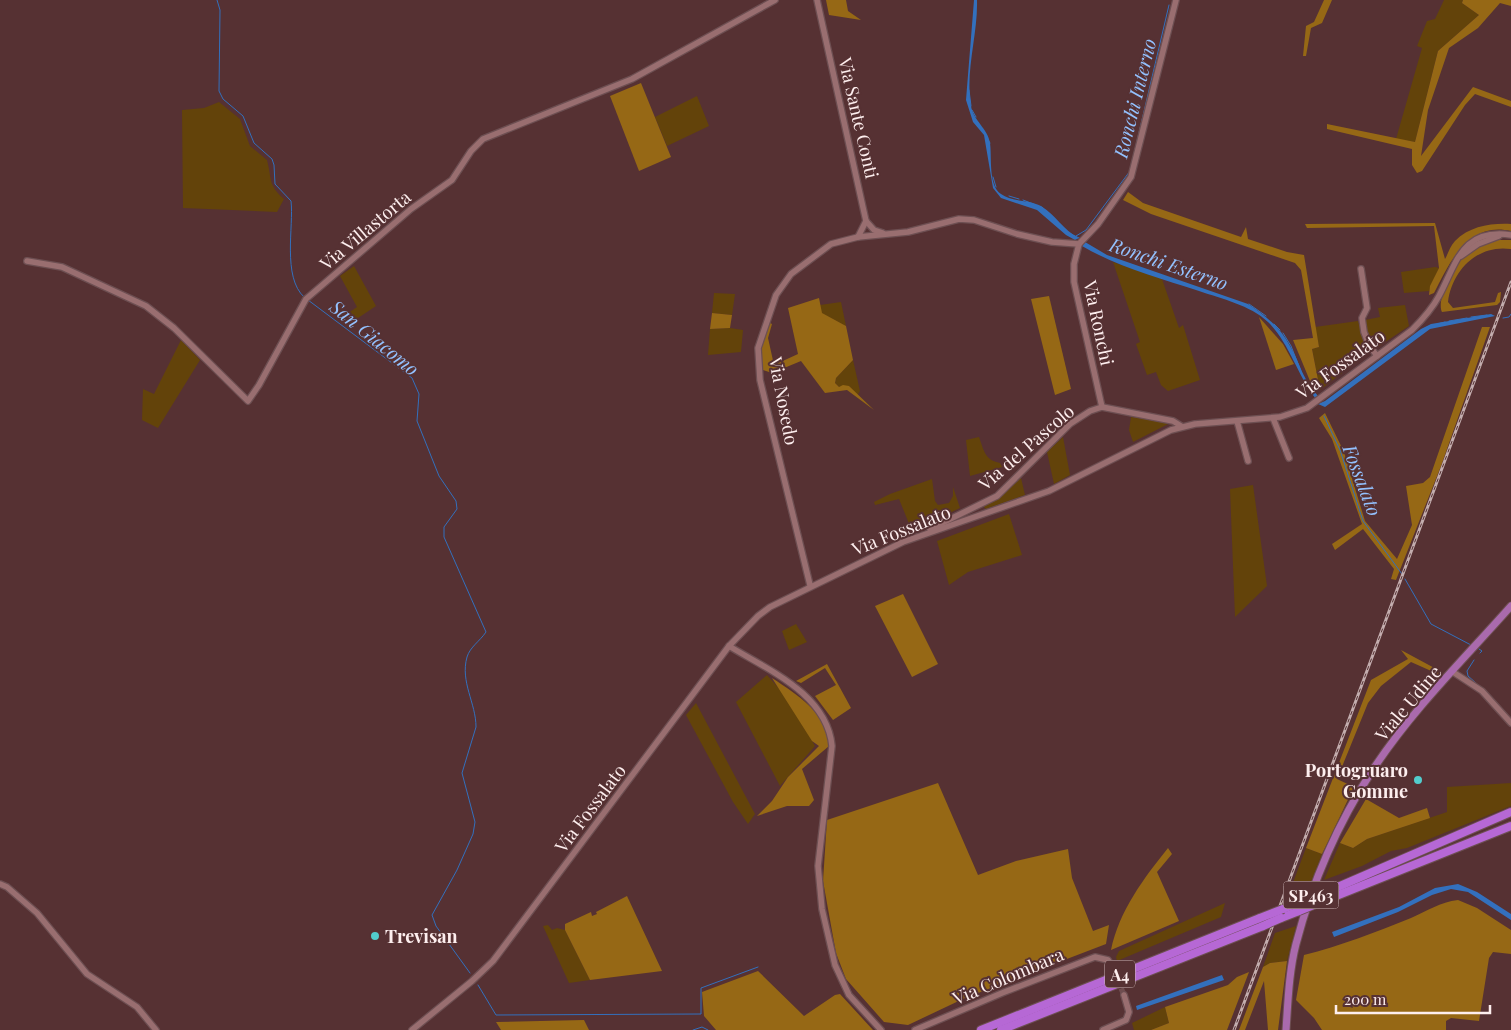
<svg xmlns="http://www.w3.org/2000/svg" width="1511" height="1030" viewBox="0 0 1511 1030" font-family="'Playfair Display',serif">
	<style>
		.green { fill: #63430a }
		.forest { fill: #966815 }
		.water { fill: #3370bd }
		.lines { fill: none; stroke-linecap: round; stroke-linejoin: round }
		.stream { stroke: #3370bd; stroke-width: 1 }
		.minor-tunnel { stroke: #6f4d4f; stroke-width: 5.5; stroke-dasharray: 5.5 3; stroke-linecap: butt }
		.minor-casing { stroke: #6d4f52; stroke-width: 8 }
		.major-casing { stroke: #6d4f52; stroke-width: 9 }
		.highway-casing { stroke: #6d4f52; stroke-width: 10 }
		.minor { stroke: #996e70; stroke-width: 5.5 }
		.major { stroke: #aa6aad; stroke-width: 7 }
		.highway { stroke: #b668d5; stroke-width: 8 }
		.rail-casing { stroke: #c3adae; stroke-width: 3 }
		.rail { stroke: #563133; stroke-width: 1; stroke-dasharray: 4; stroke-linecap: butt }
		.highway-bridge-casing { stroke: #6d4f52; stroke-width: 10; stroke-linecap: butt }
		.highway-bridge { stroke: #b668d5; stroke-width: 8 }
		.poi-dot { fill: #52cdcd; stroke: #563133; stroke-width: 2 }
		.labels { text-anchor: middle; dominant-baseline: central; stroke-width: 4; stroke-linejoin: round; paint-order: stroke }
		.shield { fill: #563133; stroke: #cbb5b6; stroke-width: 1 }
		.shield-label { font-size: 16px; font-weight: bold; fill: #fdeeee }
		.street-label { font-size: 18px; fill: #fdeeee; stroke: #563133 }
		.poi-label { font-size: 18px; font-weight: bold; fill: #fdeeee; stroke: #563133; text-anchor: end }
		.water-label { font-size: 19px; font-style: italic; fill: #93c1fe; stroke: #563133 }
	</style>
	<rect width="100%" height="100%" fill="#563133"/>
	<g class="green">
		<path d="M1444,0H1463L1462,3L1479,15L1438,51L1415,142L1396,139L1422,48L1417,46L1427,21L1435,19Z"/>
		<path d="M697,96L709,126L667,146L655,117Z"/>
		<path d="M219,102L240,119L250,146L267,160C272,179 268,185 284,199L277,212L183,208L182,110L204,108Z"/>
		<path d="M1113,262L1162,279L1179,328L1183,325L1200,380L1168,391L1161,385L1156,372L1147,375L1136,344L1140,342Z"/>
		<path d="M354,266L376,306L349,324L341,318L357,307L340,276Z"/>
		<path d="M1435,267L1439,268L1429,291L1404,293L1401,272Z"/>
		<path d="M714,293L735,294L732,315L712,313Z"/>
		<path d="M841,302L846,326L821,313L820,305Z"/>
		<path d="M1405,305L1409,326L1375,349L1368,336L1365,320L1380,317L1378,308Z"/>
		<path d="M1358,321L1368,353L1320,390L1312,349L1319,347L1315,327Z"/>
		<path d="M730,328L743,330L741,352L708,355L710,329Z"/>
		<path d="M181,340L200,360L158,428L142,420L143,389L154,394Z"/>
		<path d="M853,360L860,391L857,396L849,386L839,387L835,383L836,378Z"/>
		<path d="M1131,417L1170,423L1133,442L1129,430Z"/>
		<path d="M979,437C984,451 985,460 1000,463L1002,467L970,476L966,440Z"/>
		<path d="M1063,437L1070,475L1054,484L1047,452Z"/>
		<path d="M1021,478L1025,495L986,509L983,506L1002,495Z"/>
		<path d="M932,479L935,501L938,505L949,503L953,496V487L960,508L912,531L899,499L875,505L874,502L890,494Z"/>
		<path d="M1253,485L1267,586L1235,617L1230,489Z"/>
		<path d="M1009,514L1022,555L968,572L949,585L937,541Z"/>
		<path d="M796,624L807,642L789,650L782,631Z"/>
		<path d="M767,675L790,701L815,746L780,786L736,702Z"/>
		<path d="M696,703L755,814L748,824L733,802L686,715Z"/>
		<path d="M1511,783V806L1407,848L1391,851L1362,866L1324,880L1340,843L1353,848L1367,839L1447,812V787Z"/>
		<path d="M1306,848L1322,854L1309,887L1288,896Z"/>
		<path d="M1225,903L1221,917L1117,961L1116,957L1119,951Z"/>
		<path d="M548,925L552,930L557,928L565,930L590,980L569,983L543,926Z"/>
		<path d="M1296,926L1287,961L1270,963L1263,967L1275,933Z"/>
		<path d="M1165,1007L1169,1023L1151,1030H1134L1132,1023Z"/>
	</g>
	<g class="forest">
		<path d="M826,0H846L848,11L861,20L829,15Z"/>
		<path d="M1324,0H1332L1322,23L1311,28L1306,56H1303L1306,26L1314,22Z"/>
		<path d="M1463,0H1511V6L1500,3L1478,28L1449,48L1428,110L1421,156L1473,87L1511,101V107L1475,94L1465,105L1422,171L1417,173L1412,165V149L1327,129V124L1415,142L1438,51L1479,15L1462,3Z"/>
		<path d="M641,83L671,157L639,171L610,96Z"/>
		<path d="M1128,192L1143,203L1241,237L1246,227L1248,239L1287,252L1304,255L1319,347L1312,349L1320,390L1310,381L1293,340L1313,338L1301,270L1295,263L1151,214L1123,200Z"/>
		<path d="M1435,223L1445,259C1448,254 1450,246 1455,241C1470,226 1491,223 1511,224V231C1468,221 1450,262 1434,293L1429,295L1430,286L1439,268L1434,226L1307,228L1305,224Z"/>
		<path d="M1496,240H1511V249C1478,244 1452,270 1448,302L1453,308L1495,302L1498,293L1501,292L1500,302L1497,305L1442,312C1436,301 1453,268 1462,259C1470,249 1484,245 1496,240Z"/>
		<path d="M1049,296L1071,389L1055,395L1031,299Z"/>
		<path d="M819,298L822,313L846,326L853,360L836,378L835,383L839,387L843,385L849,386L874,410L847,390L825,393L801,361L772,373L763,370L760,351L768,322L772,324L768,338L774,365L798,354L788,308Z"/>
		<path d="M712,313L732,315L730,328L710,329Z"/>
		<path d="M1259,317L1283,344L1294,364L1276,370Z"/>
		<path d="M1482,327H1490L1441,466L1396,580L1391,579L1394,569L1363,529L1335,550L1332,544L1362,524L1332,439L1319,418L1325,413L1344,452L1365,521L1397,559L1412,525L1406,486L1423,483L1430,477Z"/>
		<path d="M903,594L938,664L912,677L875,606Z"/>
		<path d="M1401,650L1440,671L1438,674L1411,662L1381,686L1368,703L1337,779L1354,787L1322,854L1306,848L1371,680L1408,659Z"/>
		<path d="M827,664L851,708L833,720L815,696L836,685L825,668L801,683L796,681Z"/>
		<path d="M772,678C799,696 826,712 829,746L802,769L814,800L809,806H787L757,816L772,801L788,777L819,746L812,741Z"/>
		<path d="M938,783L978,875L1016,861L1068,849L1072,878L1093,931L1109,925L1106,944L965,998L908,1025L884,1022L846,979L836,953L823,881L827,820Z"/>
		<path d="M1366,799L1399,818L1427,808L1430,818L1367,839L1353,848L1340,843Z"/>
		<path d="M1168,848L1172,854L1157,872L1179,921L1111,950C1119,911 1144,878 1168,848Z"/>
		<path d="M627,896L662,971L590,980L565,930V924L591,912L592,916L597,914L596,912Z"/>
		<path d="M1458,900L1477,908L1511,930V954L1493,952L1489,958L1479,1021L1451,1018L1446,1021V1030H1322L1314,1018L1296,1000L1304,955C1340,946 1376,932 1411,918C1427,911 1440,902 1458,900Z"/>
		<path d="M1287,961L1278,1030H1268L1264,981L1245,1030H1239L1263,967L1270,963Z"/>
		<path d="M758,971L804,1016L835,995L840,994L873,1030H716L704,1016L702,992Z"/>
		<path d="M1249,972L1227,1030H1151L1169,1023L1165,1007L1228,985L1237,977Z"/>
		<path d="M584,1020L589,1030H501L496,1022Z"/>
	</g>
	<g class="water">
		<path d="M974,0H977C978,35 965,70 971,106C973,120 988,129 990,143C992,156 988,186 1001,194C1012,202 1029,200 1041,206C1056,215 1063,230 1079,238L1075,240L1066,235L1037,210L1001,198L993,188L984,135L973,122L966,100Z"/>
		<path d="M1085,242L1107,255L1248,304C1265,315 1281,328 1290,346C1302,367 1301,377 1319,397L1316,399C1297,375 1290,344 1268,322C1250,305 1222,299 1199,291C1159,278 1118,267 1082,246Z"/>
		<path d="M1491,314L1495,316L1430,329L1325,407L1318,404L1325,401L1421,329L1431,324Z"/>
		<path d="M1458,884L1477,892L1511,914V920L1468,892L1451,889L1432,895L1398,912L1334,937L1332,932L1399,907L1435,888Z"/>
		<path d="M1222,975L1224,980L1137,1010L1136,1006Z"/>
	</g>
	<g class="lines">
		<g class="stream">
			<path d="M217,0L220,10L219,91L223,99L243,116L254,143L272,159L274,165L275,184L291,201C294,226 282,277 304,297"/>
			<path d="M969,90L971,106"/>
			<path d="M972,110L976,117"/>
			<path d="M977,121L990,143"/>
			<path d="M993,177L996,187"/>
			<path d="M1009,196L1019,199"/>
			<path d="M1023,200L1036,205"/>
			<path d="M1042,207L1065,231"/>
			<path d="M1069,233L1081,239"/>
			<path d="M1076,236L1086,230L1130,171L1169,5"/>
			<path d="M308,300L412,378L419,394L417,421L439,476L456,501L457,509L444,527V537L486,632C480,641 470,647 467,657C460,682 476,703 476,727L462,773L475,822L473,834L457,870L432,915L436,926L470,973"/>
			<path d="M1249,304L1266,316"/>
			<path d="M1471,317L1487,315"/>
			<path d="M1503,318L1509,317L1511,314"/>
			<path d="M1449,321L1467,318"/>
			<path d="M1274,324L1280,330"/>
			<path d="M1437,324L1445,322"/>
			<path d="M1283,333L1291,346L1304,379"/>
			<path d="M1324,416L1340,450L1363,521L1402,574"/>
			<path d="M1405,579L1431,624L1471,645"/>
			<path d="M1479,649L1482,651L1480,653"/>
			<path d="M1474,660L1467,671L1468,676L1476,683"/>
			<path d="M1500,707L1509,717"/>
			<path d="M478,985L496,1015L701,1014V988L758,967"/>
			<path d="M693,1030L702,1027L708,1030"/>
		</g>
		<path class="minor-tunnel" d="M1111,965L1124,995"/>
		<g class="minor-casing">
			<g id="minor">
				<path d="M817,0L866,221L874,230L883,233"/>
				<path d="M858,237L866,221"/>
				<path d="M1461,256L1478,244L1499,236"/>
				<path d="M27,261L62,267L146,306L174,328L248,401L259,385L306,299L411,209L452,180L471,151L483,139L632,79L775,0"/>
				<path d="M1361,269L1367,308L1362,318L1364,332L1369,345L1377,356"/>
				<path d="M1102,407L1074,282V264L1079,244L1098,224L1131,177L1176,0"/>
				<path d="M1273,418L1289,458"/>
				<path d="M1237,421L1248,461"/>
				<path d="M930,529L997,496L1070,424L1090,411L1102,407L1173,421L1181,426"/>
				<path d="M810,585L760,380L758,348L776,295L791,274L831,244L858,237L908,232L959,219L974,220L1017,234L1052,242L1079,244"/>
				<path d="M729,646C768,670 827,694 832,746L818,866L822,909L835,965L849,995L881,1030"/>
				<path d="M1453,672L1482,691L1511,723"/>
				<path d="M0,884L7,887L37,913L87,974L137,1007L156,1030"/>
				<path d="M412,1030L472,981L493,961L729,646L758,616L770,607L903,542L1049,491L1171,430L1195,424L1280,417L1307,408L1412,330C1423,319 1432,309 1439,296C1457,262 1462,228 1511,235"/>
				<path d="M915,1030L1002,993L1095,957L1108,960L1111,965"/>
				<path d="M1103,1030L1126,1020L1129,1012L1124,995"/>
			</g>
		</g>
		<g class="major-casing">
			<path id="major" d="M1286,1030C1288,1001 1289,971 1296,944C1312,883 1338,823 1372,771C1411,711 1464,659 1511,606"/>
		</g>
		<g class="highway-casing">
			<g id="highway">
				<path d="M1317,896L1511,812"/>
				<path d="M1316,904L1511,826"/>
				<path d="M1283,909L1303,901"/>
				<path d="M1281,918L1299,911"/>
				<path d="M981,1030L1260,918"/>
				<path d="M1001,1030L1263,926"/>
			</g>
		</g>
		<use href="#minor" class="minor"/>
		<use href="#major" class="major"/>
		<use href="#highway" class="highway"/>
		<g class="rail-casing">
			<path id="rail" d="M1234,1030L1511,282"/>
		</g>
		<use href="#rail" class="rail"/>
		<g class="highway-bridge-casing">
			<g id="highway-bridge">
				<path d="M1303,901L1317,896"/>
				<path d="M1299,911L1316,904"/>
				<path d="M1260,918L1283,909"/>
				<path d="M1263,926L1281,918"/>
			</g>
		</g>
		<use href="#highway-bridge" class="highway-bridge"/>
	</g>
	<g class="poi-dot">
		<circle cx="1418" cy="780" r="5"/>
		<circle cx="375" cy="936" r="5"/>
	</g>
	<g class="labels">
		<g class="shield">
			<rect x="1283.5" y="881.5" width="55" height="27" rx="4"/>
			<rect x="1105" y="960.5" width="30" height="27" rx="4"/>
		</g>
		<g class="shield-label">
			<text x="1311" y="895">SP463</text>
			<text x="1120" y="974">A4</text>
		</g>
		<g class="street-label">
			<text transform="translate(859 118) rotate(77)">Via Sante Conti</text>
			<text transform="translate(365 230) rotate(-40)">Via Villastorta</text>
			<text transform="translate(1099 323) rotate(78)">Via Ronchi</text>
			<text transform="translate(1340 364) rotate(-36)">Via Fossalato</text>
			<text transform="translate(784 401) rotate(79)">Via Nosedo</text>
			<text transform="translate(1026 447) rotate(-41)">Via del Pascolo</text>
			<text transform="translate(901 530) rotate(-22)">Via Fossalato</text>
			<text transform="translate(1408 703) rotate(-50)">Viale Udine</text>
			<text transform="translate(590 808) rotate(-53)">Via Fossalato</text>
			<text transform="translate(1008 976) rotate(-23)">Via Colombara</text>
		</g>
		<g class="poi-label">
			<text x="1408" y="770">Portogruaro<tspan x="1408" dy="21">Gomme</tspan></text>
			<text x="385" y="936" text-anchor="start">Trevisan</text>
		</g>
		<g class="water-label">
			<text transform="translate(1134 98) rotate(-76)">Ronchi Interno</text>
			<text transform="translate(1169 263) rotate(19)">Ronchi Esterno</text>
			<text transform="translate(375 337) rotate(39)">San Giacomo</text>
			<text transform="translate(1363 480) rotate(69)">Fossalato</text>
		</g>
	</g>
	<path d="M1336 1005v8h154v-8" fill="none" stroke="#fdeeee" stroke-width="2.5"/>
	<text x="1344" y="1005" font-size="15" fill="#fdeeee" stroke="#563133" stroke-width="4" paint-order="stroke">200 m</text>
</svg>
